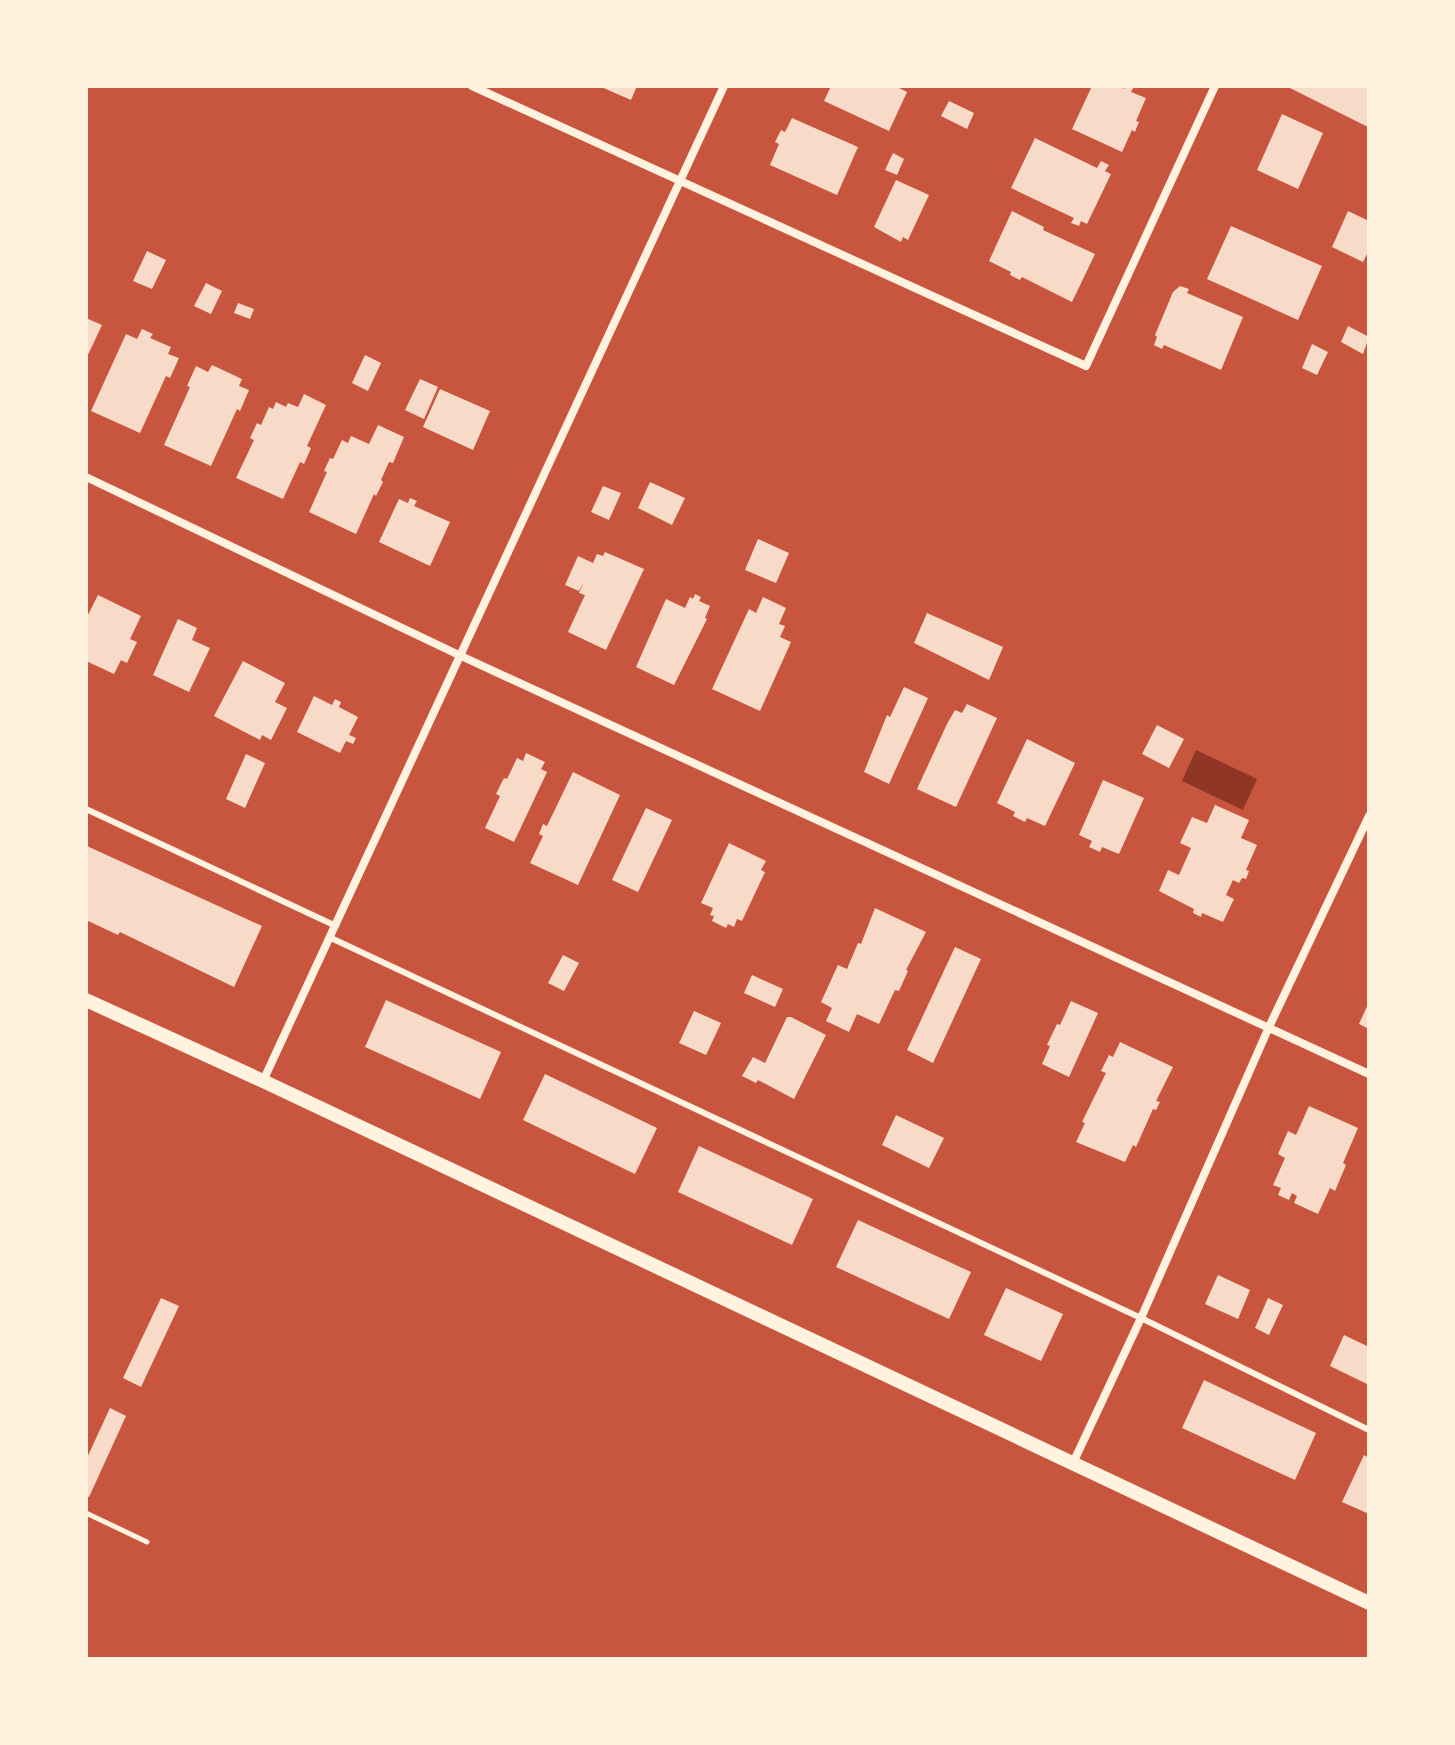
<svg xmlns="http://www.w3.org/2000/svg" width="1455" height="1745" viewBox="0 0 1455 1745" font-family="Helvetica,sans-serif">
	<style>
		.water { fill: #8f3625 }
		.building { fill: #f7dbc8 }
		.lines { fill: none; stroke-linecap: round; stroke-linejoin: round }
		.path { stroke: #fff3e0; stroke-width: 5 }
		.service { stroke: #fff3e0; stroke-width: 6 }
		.minor { stroke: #fff3e0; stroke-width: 8 }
		.tertiary { stroke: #fff3e0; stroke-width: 14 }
	</style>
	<rect width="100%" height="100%" fill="#c8553d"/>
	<path class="water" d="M1196,750L1257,779L1243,810L1182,781Z"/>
	<g class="building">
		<path d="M599,86H637L631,100Z"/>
		<path d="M831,86H895L907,92L889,131L824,101Z"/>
		<path d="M1092,86H1119L1124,89L1125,86H1134L1131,92L1146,98L1136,121L1139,122L1136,129L1135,132L1132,130L1122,152L1072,129Z"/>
		<path d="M1286,86H1369V125L1368,127Z"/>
		<path d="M949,101L974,113L967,129L941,116Z"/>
		<path d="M1282,114L1323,133L1298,189L1257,170Z"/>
		<path d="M792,118L858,147L837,195L770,165L779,144L775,142L781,130L785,132Z"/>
		<path d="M1035,138L1097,168L1101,161L1109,165L1105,171L1111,174L1087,224L1081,221L1079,226L1071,223L1074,218L1011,188Z"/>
		<path d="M893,153L904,159L897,175L885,170Z"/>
		<path d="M896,180L929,195L908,240L903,237L901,242L874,227Z"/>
		<path d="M1012,211L1044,227L1043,230L1095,254L1072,302L1022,277L1020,280L1010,275L1011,272L989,261Z"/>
		<path d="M1348,211L1369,221V250L1363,262L1332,247Z"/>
		<path d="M1231,226L1322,266L1298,320L1207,279Z"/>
		<path d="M147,251L166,260L152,289L133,281Z"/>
		<path d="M206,283L222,291L211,314L194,306Z"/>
		<path d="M1180,286L1189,289L1187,293L1243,317L1221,370L1164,345L1162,349L1154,345L1157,337L1155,335L1173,292Z"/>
		<path d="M238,303L254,309L250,319L234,313Z"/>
		<path d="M86,318L102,325L86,359Z"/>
		<path d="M1348,326L1369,337L1363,354L1341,342Z"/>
		<path d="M142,329L153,334L150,338L171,347L168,354L179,358L170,378L166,376L140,433L91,411L126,334L137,339Z"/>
		<path d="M1312,344L1328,352L1317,375L1302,368Z"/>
		<path d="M365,355L381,363L368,391L352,383Z"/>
		<path d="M212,365L242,379L239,386L249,390L240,411L237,409L211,466L164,445L190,387L187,386L196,366L208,372Z"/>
		<path d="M420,379L438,387L424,419L405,410Z"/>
		<path d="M440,389L490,411L473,450L423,427Z"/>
		<path d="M304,394L326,405L307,446L311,448L304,464L300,462L283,499L236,478L254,440L250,438L257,423L261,425L269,407L273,409L276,402L286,407L288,403L298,407Z"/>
		<path d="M378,425L404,437L393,463L389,462L381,480L383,482L376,496L374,494L356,534L309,512L327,472L324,471L330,458L333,459L342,440L348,443L351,436L369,444Z"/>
		<path d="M650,482L685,498L672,525L638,508Z"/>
		<path d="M603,486L621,493L609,520L591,512Z"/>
		<path d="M410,498L417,501L414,506L450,522L430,566L379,542L399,499L408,503Z"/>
		<path d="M758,539L789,553L776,583L745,570Z"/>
		<path d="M605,552L644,569L606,650L568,632L585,595L579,593L584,582L579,591L565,585L578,556L593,563L597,554L603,556Z"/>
		<path d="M695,594L701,597L699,601L710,606L705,618L707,619L674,685L636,667L666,599L685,608L690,597L693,599Z"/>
		<path d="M98,595L141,616L130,639L137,642L127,663L121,660L114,674L86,661V619Z"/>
		<path d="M763,597L786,608L779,624L785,626L780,637L791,642L760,711L712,689L749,609L756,613Z"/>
		<path d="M927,613L1003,647L989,680L914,643Z"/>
		<path d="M178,619L197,628L192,640L210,648L189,692L153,675Z"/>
		<path d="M243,661L285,683L275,702L287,708L271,740L262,735L260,740L214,716Z"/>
		<path d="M904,687L928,698L889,784L864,772L887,715L890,717Z"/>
		<path d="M314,696L332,705L335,699L341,702L339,707L358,717L349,735L356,738L353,744L346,741L340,753L297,732Z"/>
		<path d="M967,704L997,718L956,807L917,789L947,724L955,710L962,713Z"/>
		<path d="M1157,725L1184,739L1169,768L1142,754Z"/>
		<path d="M1027,739L1075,763L1045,826L1027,818L1025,822L1013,816L1015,812L997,803Z"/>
		<path d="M526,753L545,762L541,769L547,772L514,842L485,828L500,796L496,794L504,778L507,779L517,758L523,761Z"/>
		<path d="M246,754L265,763L245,808L226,799Z"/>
		<path d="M573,772L620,795L578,885L530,863L543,836L539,834L543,824L547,826Z"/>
		<path d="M1103,780L1144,798L1119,854L1102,847L1100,852L1089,847L1092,841L1079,835Z"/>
		<path d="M1215,805L1249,820L1241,838L1257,845L1246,870L1249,871L1246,879L1242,878L1239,883L1233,880L1226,895L1234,899L1223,922L1202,913L1201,917L1193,913L1194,909L1159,891L1168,870L1179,875L1191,848L1180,843L1192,817L1207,823Z"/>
		<path d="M646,808L672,820L638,892L612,880Z"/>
		<path d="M86,843L89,847L262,926L234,987L120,932L118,935L86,920Z"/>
		<path d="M729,843L766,861L761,870L765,872L742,921L737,919L734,927L728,924L726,928L712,921L714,916L710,915L713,908L701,903Z"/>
		<path d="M875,908L926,932L906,970L908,971L899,991L895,990L879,1024L857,1014L849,1032L826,1021L832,1008L821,1002L838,965L847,969L858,943L861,944Z"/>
		<path d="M955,947L981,959L933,1063L907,1050Z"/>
		<path d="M563,955L579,963L564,991L548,983Z"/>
		<path d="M752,975L783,989L775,1007L744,993Z"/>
		<path d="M386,1000L501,1052L480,1099L365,1047Z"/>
		<path d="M1071,1001L1098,1013L1069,1077L1042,1064L1050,1046L1047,1045L1057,1024L1060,1025Z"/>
		<path d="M1369,1002V1029L1359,1024Z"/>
		<path d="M694,1011L721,1023L706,1055L679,1043Z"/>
		<path d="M787,1017H791L826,1035L794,1099L758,1080L756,1083L742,1076L753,1057L765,1063Z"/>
		<path d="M1120,1042L1173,1067L1156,1101L1160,1102L1156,1110L1153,1109L1136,1147L1133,1145L1125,1162L1076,1142L1085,1123L1082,1122L1106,1073L1101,1071L1109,1055L1113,1057Z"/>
		<path d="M545,1074L657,1128L635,1174L523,1120Z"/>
		<path d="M1309,1106L1358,1128L1343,1163L1346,1165L1335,1191L1330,1188L1318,1214L1294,1203L1297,1196L1292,1193L1289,1200L1278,1195L1281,1188L1273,1185L1285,1158L1278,1154L1288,1131L1296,1135Z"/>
		<path d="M896,1115L944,1138L929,1168L882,1145Z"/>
		<path d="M699,1146L813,1199L792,1245L678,1192Z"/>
		<path d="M858,1220L971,1272L949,1319L836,1267Z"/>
		<path d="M1218,1275L1250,1290L1238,1319L1205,1304Z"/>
		<path d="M1006,1288L1063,1314L1041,1361L984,1335Z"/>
		<path d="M161,1298L179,1306L141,1387L123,1378Z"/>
		<path d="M1268,1298L1283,1305L1269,1335L1255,1328Z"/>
		<path d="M1344,1335L1369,1347V1385L1330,1366Z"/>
		<path d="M1204,1380L1316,1433L1295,1480L1182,1428Z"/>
		<path d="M110,1408L126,1416L89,1497L86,1496V1460Z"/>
		<path d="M1364,1455L1369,1458V1514L1342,1502Z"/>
	</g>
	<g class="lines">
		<path class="path" d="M86,1513L147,1542"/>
		<g class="service">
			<path d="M86,809L336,926"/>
			<path d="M331,938L1141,1318L1369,1430"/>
		</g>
		<g class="minor">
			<path d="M472,86L1086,366L1215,86"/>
			<path d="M86,477L461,656L1369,1074"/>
			<path d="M263,1081L724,86"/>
			<path d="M1073,1463L1141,1318L1269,1027L1369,816"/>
		</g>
		<path class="tertiary" d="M86,1000L263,1081L1369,1603"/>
	</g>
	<rect width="1455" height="1745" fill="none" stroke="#fff3e0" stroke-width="176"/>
</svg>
